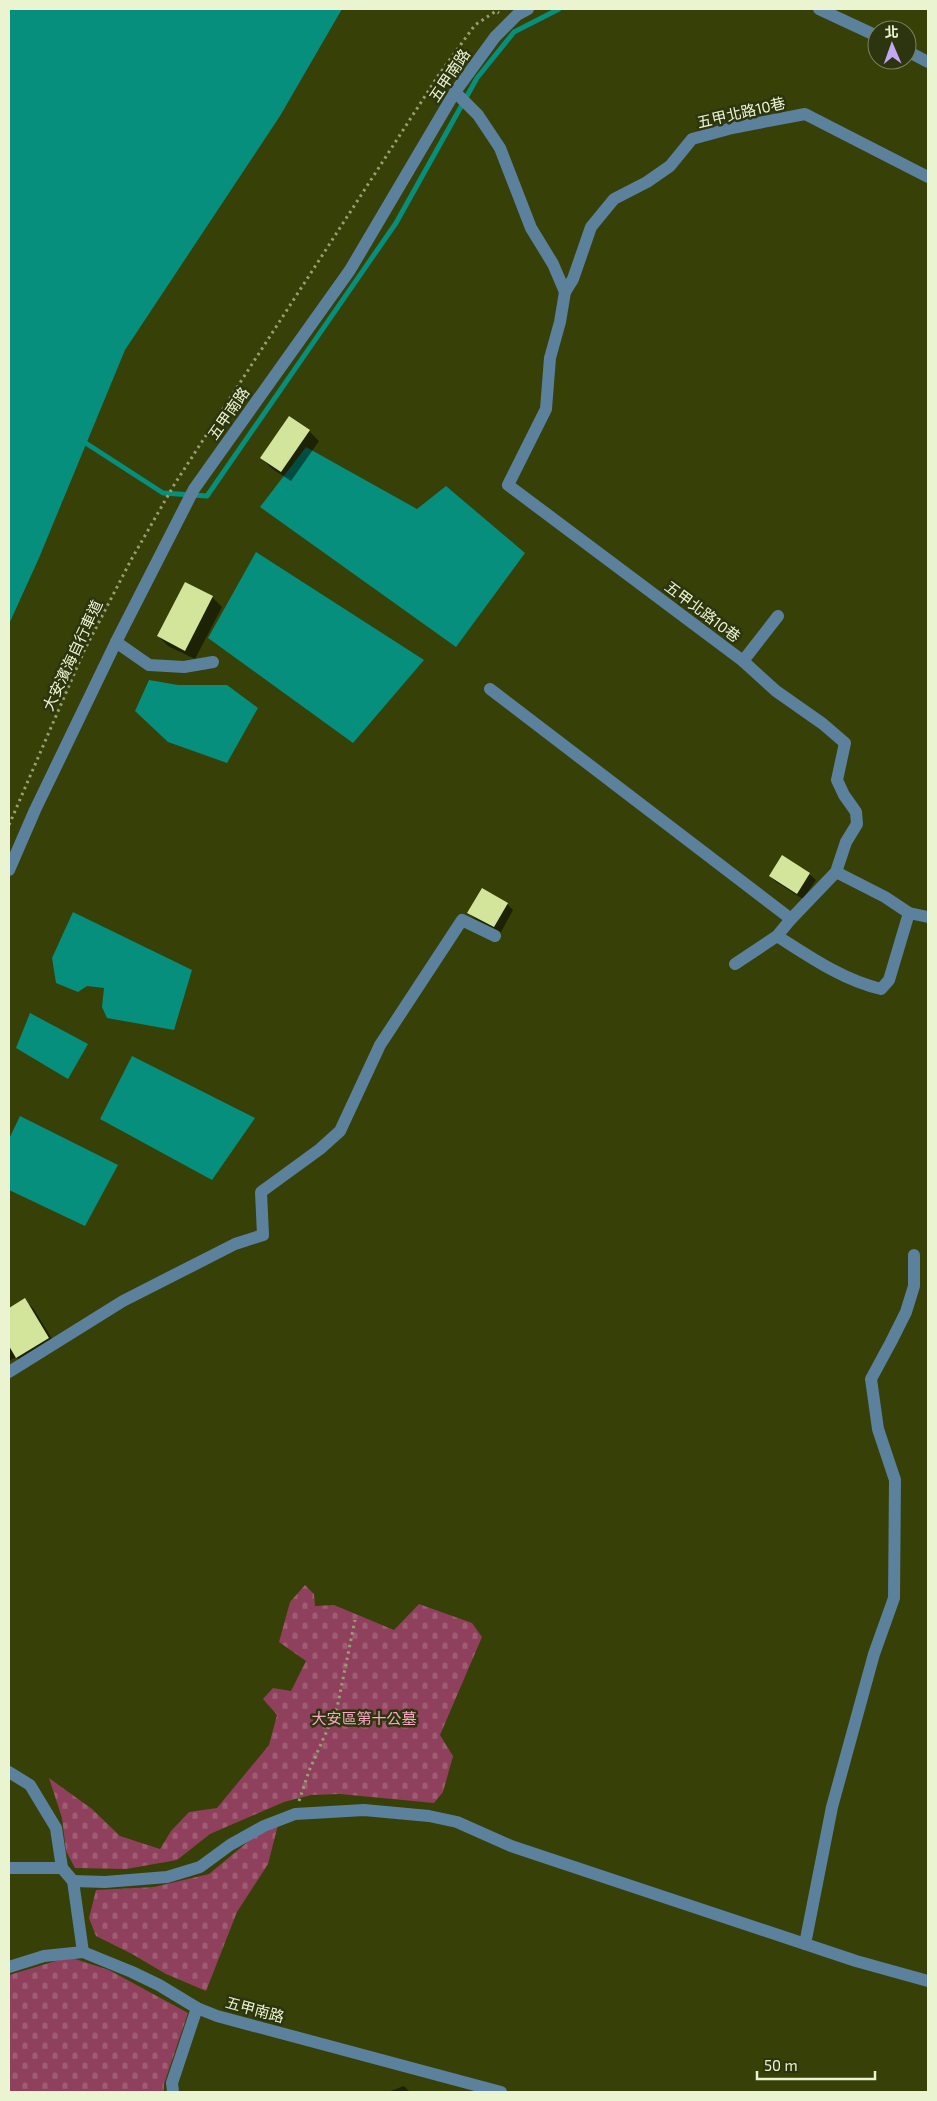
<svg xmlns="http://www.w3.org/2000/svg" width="937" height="2101" viewBox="0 0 937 2101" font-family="'Exo 2','Noto Sans TC',sans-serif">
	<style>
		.cemetery { fill: url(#cemetery-stones) }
		.water { fill: #068f7d }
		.shadow { fill: #0007 }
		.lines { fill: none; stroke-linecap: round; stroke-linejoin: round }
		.stream { stroke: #068f7d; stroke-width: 5 }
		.building { fill: #d3e59b }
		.path { stroke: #96a073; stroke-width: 3; stroke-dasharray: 2.5 4; stroke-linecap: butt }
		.minor { stroke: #5b819c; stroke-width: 12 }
		.labels { text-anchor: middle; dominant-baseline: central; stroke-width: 5; stroke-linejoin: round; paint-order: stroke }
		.street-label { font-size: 15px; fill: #eaf4d0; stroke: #2d350f }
		.park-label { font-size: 15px; fill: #f7a9c1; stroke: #2d350f }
	</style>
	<defs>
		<pattern id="cemetery-stones" width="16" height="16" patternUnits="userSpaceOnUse" patternTransform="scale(1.25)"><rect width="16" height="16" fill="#8f405c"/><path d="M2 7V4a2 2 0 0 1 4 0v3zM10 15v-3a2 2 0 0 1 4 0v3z" fill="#9f5c72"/></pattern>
	</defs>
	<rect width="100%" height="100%" fill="#364007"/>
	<g class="cemetery">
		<path d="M305,1585L314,1594L315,1606L334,1605L394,1630L419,1604L472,1623L482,1637L440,1735L453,1756L443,1792L434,1803L340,1794L311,1795L284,1802L210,1834L177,1860L126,1869L75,1868L66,1851L62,1818L49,1778L92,1809L120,1836L160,1849L171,1831L189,1812L217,1808L269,1745L277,1715L263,1699L273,1688L291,1691L306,1661L279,1642L290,1602Z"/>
		<path d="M278,1825L268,1864L237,1912L206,1991L166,1974L132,1954L96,1936L89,1918L96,1890L154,1887L209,1874L250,1840Z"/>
		<path d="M69,1957L109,1970L188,2013L164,2084V2092H9V1975Z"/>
	</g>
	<g class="water">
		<path d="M9,9H342L280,116L125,350L39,558L9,624Z"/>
		<path d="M306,447L417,509L446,486L525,553L456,647L260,507Z"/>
		<path d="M256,552L424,660L353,743L208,638Z"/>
		<path d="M149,680L178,685H227L258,708L227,763L168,742L135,711Z"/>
		<path d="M73,912L192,970L174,1030L107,1018L102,1007L104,988L87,986L78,992L56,983L52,958Z"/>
		<path d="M30,1013L88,1044L68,1079L16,1048Z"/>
		<path d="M132,1056L255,1118L212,1180L100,1119Z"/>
		<path d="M20,1116L118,1165L85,1226L9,1190V1139Z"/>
	</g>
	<g class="shadow">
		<path d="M290,418L309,431L319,441L291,481L271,468L262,458Z"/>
		<path d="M212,597L222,607L195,659L168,646L158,636Z"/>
		<path d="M809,874L816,880L803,899L776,882L770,876Z"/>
		<path d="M507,904L513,910L501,932L475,919L469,913Z"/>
		<path d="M24,1300L33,1308L57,1347L25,1366L16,1357L9,1361V1309Z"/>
		<path d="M404,2086L410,2092H388Z"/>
	</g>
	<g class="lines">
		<path class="stream" d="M81,440L163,493L207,496L396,223L477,78L514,32L559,9"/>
	</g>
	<g class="building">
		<path d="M289,416L310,430L281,472L260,458Z"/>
		<path d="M185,582L213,596L185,651L157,636Z"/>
		<path d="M782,855L810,873L797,894L769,876Z"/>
		<path d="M482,888L508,903L494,927L467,913Z"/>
		<path d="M25,1298L49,1338L16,1358L9,1346V1308Z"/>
	</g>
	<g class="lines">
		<g class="path">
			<path d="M9,825L84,651L131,560L174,485L438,76L475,25L496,11L499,13"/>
			<path d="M299,1801L309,1771L337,1708L355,1620"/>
		</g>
		<g class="minor">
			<path d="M819,9L877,36"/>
			<path d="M907,51L928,62"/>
			<path d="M455,92L478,115L500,148L531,228L553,264L565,292"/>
			<path d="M116,642L149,665L184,667L213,662"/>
			<path d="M743,661L778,616"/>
			<path d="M490,689L791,919L836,872L846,842L857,824L856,812L844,795L837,780L845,743L823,724L776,691L743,661L508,485L546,409L550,358L560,322L565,292L573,279L591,227L614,199L647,182L670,166L692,139L732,128L805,114L928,177"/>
			<path d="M9,870L35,810L116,642L194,489L350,270L455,92L495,37L517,15L528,9"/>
			<path d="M836,872L885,897L909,913L928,917"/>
			<path d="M777,936C810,957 843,980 881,989L889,980L909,913"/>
			<path d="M735,964L777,936L791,919"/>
			<path d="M9,1372L123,1301L235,1244L263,1235L261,1192L320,1149L340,1131L380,1045L462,920L495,936"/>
			<path d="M9,1772L30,1785L56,1828L62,1868L73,1881L83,1952"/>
			<path d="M9,1868H62"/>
			<path d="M73,1881L105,1882L167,1877L200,1867L230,1845L264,1826L295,1814L364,1810L429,1816L457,1822L511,1846L856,1961L928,1981"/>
			<path d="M805,1944L832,1807L874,1654L894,1598L895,1480L878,1429L871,1379L891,1342L906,1312L914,1286V1255"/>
			<path d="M9,1967L44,1956L83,1952L132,1972L159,1985L197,2008L217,2016L501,2092"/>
			<path d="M173,2092L172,2083L197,2008"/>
		</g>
	</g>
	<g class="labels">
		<g class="street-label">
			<text transform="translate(449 75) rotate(-56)">五甲南路</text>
			<text transform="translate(741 112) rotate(-13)">五甲北路10巷</text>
			<text transform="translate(228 413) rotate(-55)">五甲南路</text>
			<text transform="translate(703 611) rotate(37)">五甲北路10巷</text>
			<text transform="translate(72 655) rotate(-65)">大安濱海自行車道</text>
			<text transform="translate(255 2009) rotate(15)">五甲南路</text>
		</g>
		<g class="park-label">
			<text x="364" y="1718">大安區第十公墓</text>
		</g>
	</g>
	<rect width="937" height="2101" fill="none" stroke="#eaf4d0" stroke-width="20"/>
	<g transform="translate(892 45) rotate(358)"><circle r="24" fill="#2d350f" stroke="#79815c"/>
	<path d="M0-4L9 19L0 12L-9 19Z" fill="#c2a8f3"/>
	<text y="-8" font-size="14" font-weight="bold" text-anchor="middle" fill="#eaf4d0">北</text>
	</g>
	<path d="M757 2071v8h118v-8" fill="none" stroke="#eaf4d0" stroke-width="2.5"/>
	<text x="764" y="2071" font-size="15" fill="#eaf4d0" stroke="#2d350f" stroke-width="4" paint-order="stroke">50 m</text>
</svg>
